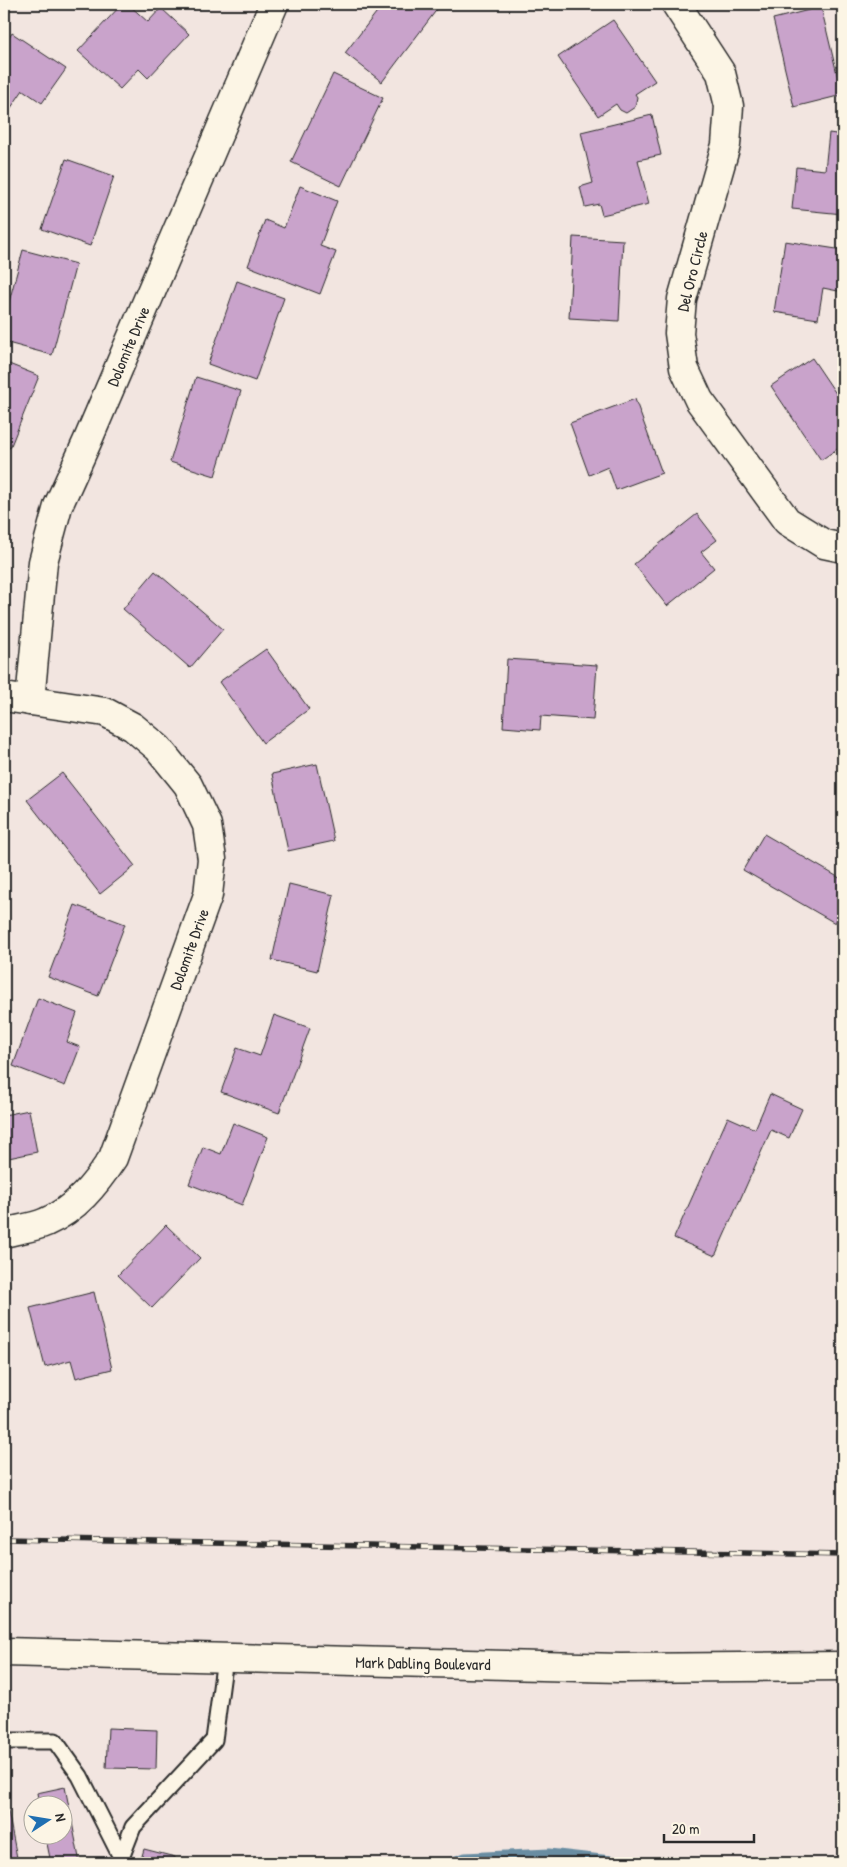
<svg xmlns="http://www.w3.org/2000/svg" width="847" height="1867" viewBox="0 0 847 1867" font-family="'Patrick Hand',sans-serif">
	<style>
		.lines { fill: none; stroke-linecap: round; stroke-linejoin: round }
		.stream { stroke: #698da2; stroke-width: 9 }
		.building { fill: #c9a3cb; stroke: #2b2b2b }
		.service-casing { stroke: #2b2b2b; stroke-width: 19 }
		.minor-casing { stroke: #2b2b2b; stroke-width: 31 }
		.tertiary-casing { stroke: #2b2b2b; stroke-width: 31 }
		.service { stroke: #fcf5e5; stroke-width: 15 }
		.minor { stroke: #fcf5e5; stroke-width: 28 }
		.tertiary { stroke: #fcf5e5; stroke-width: 28 }
		.rail-casing { stroke: #2b2b2b; stroke-width: 5.5 }
		.rail { stroke: #fcf5e5; stroke-width: 4; stroke-dasharray: 11; stroke-linecap: butt }
		.labels { text-anchor: middle; dominant-baseline: central; stroke-width: 4.5; stroke-linejoin: round; paint-order: stroke }
		.street-label { font-size: 16px; fill: #2b2b2b; stroke: #fcf5e5 }
	</style>
	<rect width="100%" height="100%" fill="#f2e5e0"/>
	<filter id="ink" filterUnits="userSpaceOnUse"><feTurbulence type="fractalNoise" baseFrequency=".02" numOctaves="2"/><feDisplacementMap in="SourceGraphic" scale="10" xChannelSelector="R" yChannelSelector="G"/><feConvolveMatrix kernelMatrix="1 2 1 2 8 2 1 2 1" color-interpolation-filters="sRGB"/></filter>
	<g filter="url(#ink)">
		<g class="lines">
			<path class="stream" d="M448,1863L465,1857L549,1853L637,1863"/>
		</g>
		<g class="building">
			<path d="M122,4H128L148,22L161,8L189,34L148,78L139,69L120,89L78,51Z"/>
			<path d="M383,4H441L382,82L345,53Z"/>
			<path d="M821,7L842,95L794,107L773,19Z"/>
			<path d="M613,20L655,81L635,94L637,97L635,107L626,113L620,110L616,104L598,116L558,57Z"/>
			<path d="M12,33L66,69L42,103L23,90L4,118V46Z"/>
			<path d="M333,74L383,98L341,186L291,162Z"/>
			<path d="M652,115L661,155L638,160L649,204L602,215L599,204L585,207L580,187L593,183L581,132Z"/>
			<path d="M829,133L843,135V214L792,209L796,167L825,170Z"/>
			<path d="M66,159L114,176L90,246L42,229Z"/>
			<path d="M300,186L337,201L320,246L336,252L320,294L248,266L265,220L284,228Z"/>
			<path d="M573,237L623,240L619,321L569,318Z"/>
			<path d="M785,241L843,250V292L823,288L818,319L774,312Z"/>
			<path d="M23,250L76,264L52,355L4,342V320Z"/>
			<path d="M237,281L284,298L255,381L208,364Z"/>
			<path d="M812,358L843,404V445L821,460L771,386Z"/>
			<path d="M4,362L39,376L10,448L4,446Z"/>
			<path d="M196,377L241,391L215,476L170,462Z"/>
			<path d="M635,399L662,473L616,490L608,467L589,475L570,423Z"/>
			<path d="M697,514L717,540L701,552L714,568L667,606L634,564Z"/>
			<path d="M155,571L223,629L190,668L123,609Z"/>
			<path d="M266,649L309,709L263,743L219,682Z"/>
			<path d="M507,659L597,665L593,720L541,716L540,730L503,727Z"/>
			<path d="M317,764L334,841L288,851L272,774Z"/>
			<path d="M62,773L135,866L100,894L27,800Z"/>
			<path d="M764,834L843,880V908L835,923L743,870Z"/>
			<path d="M289,884L334,895L317,971L272,960Z"/>
			<path d="M75,905L125,924L98,996L48,977Z"/>
			<path d="M38,998L77,1013L67,1042L80,1047L65,1086L13,1066Z"/>
			<path d="M274,1015L310,1028L279,1113L221,1092L237,1048L260,1056Z"/>
			<path d="M770,1094L802,1109L789,1138L771,1130L715,1256L674,1238L728,1117L755,1129Z"/>
			<path d="M29,1110L37,1152L4,1159V1115Z"/>
			<path d="M233,1123L268,1137L242,1205L189,1184L203,1147L221,1154Z"/>
			<path d="M166,1225L200,1258L152,1308L118,1275Z"/>
			<path d="M94,1292L112,1369L76,1378L71,1360L45,1367L30,1308Z"/>
			<path d="M108,1728L157,1730L156,1769L106,1768Z"/>
			<path d="M65,1787L80,1863H51L45,1834H62V1804H39L37,1793Z"/>
			<path d="M4,1790L18,1863H4Z"/>
			<path d="M144,1849L175,1857L174,1863H140Z"/>
		</g>
		<g class="lines">
			<g class="service-casing">
				<g id="service">
					<path d="M4,1741H55L80,1776L121,1857"/>
					<path d="M119,1863L133,1827L214,1740L225,1658"/>
				</g>
			</g>
			<g class="minor-casing">
				<g id="minor">
					<path d="M676,4L721,73L729,106L726,145L682,299L679,333L684,368L699,400L787,521L824,544L843,548"/>
					<path d="M4,697L105,712L133,727L158,748L188,785L207,825L212,859L208,895L113,1158C95,1185 76,1209 46,1222C33,1228 17,1229 4,1233"/>
					<path d="M30,701L43,562L58,506L87,442L274,4"/>
				</g>
			</g>
			<g class="tertiary-casing">
				<path id="tertiary" d="M4,1652L620,1668L843,1666"/>
			</g>
			<use href="#service" class="service"/>
			<use href="#minor" class="minor"/>
			<use href="#tertiary" class="tertiary"/>
			<g class="rail-casing">
				<path id="rail" d="M4,1539L843,1555"/>
			</g>
			<use href="#rail" class="rail"/>
		</g>
	</g>
	<g class="labels">
		<g class="street-label">
			<text transform="translate(692 271) rotate(-76)">Del Oro Circle</text>
			<text transform="translate(128 346) rotate(-67)">Dolomite Drive</text>
			<text transform="translate(189 949) rotate(-70)">Dolomite Drive</text>
			<text transform="translate(423 1663) rotate(1)">Mark Dabling Boulevard</text>
		</g>
	</g>
	<rect width="847" height="1867" fill="none" stroke="#fcf5e5" stroke-width="20"/>
	<rect x="10" y="10" width="827" height="1847" fill="none" stroke="#2b2b2b" stroke-width="2" filter="url(#ink)"/>
	<g transform="translate(48 1820) rotate(78)"><circle r="24" fill="#fcf5e5" stroke="#a8a49b"/>
	<path d="M0-4L9 19L0 12L-9 19Z" fill="#1f6fb2"/>
	<text y="-8" font-size="14" font-weight="bold" text-anchor="middle" fill="#2b2b2b">N</text>
	</g>
	<path d="M664 1834v8h90v-8" fill="none" stroke="#2b2b2b" stroke-width="2.5"/>
	<text x="672" y="1834" font-size="15" fill="#2b2b2b" stroke="#fcf5e5" stroke-width="4" paint-order="stroke">20 m</text>
</svg>
